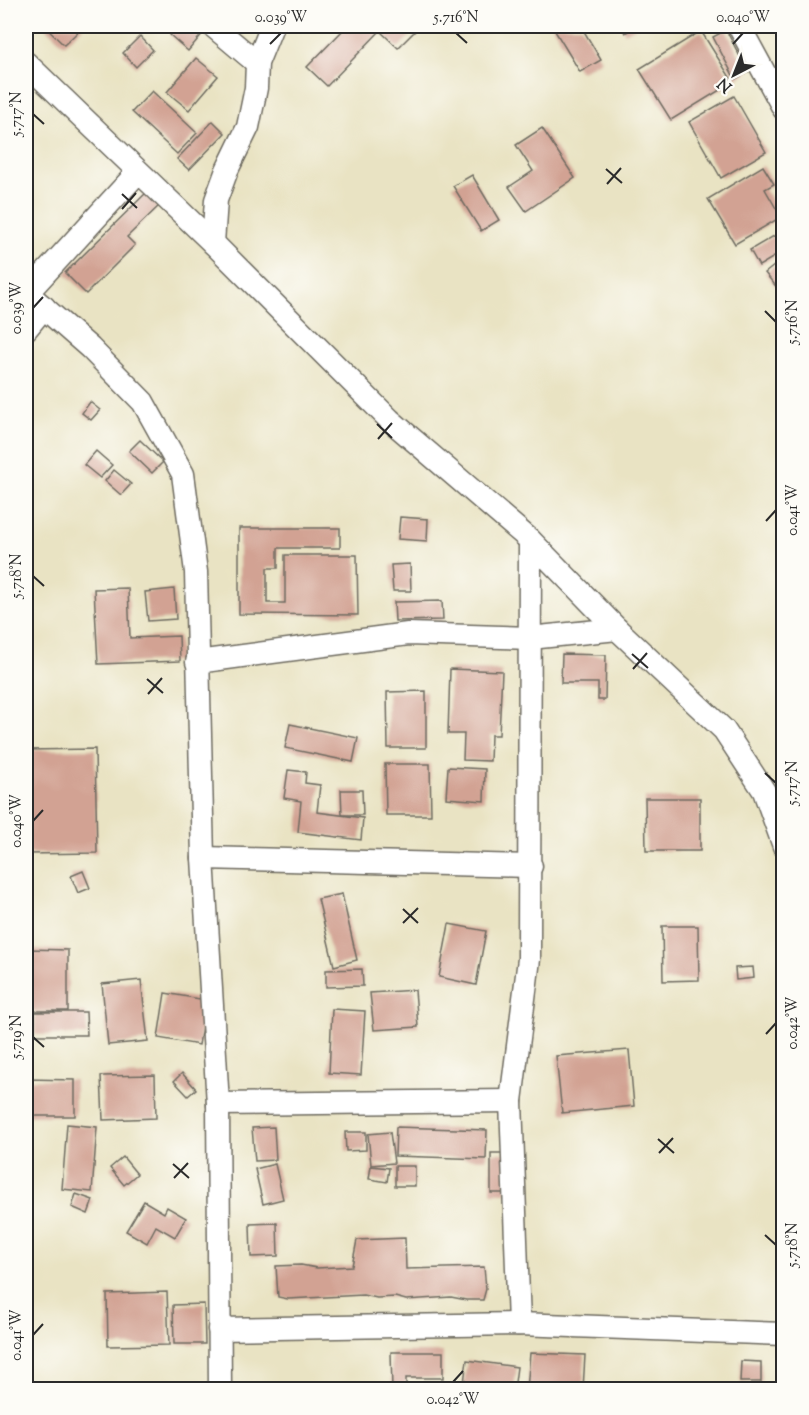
<svg xmlns="http://www.w3.org/2000/svg" width="809" height="1415" viewBox="0 0 809 1415" font-family="'Sorts Mill Goudy',serif">
	<style>
		.building { fill: #d2a293 }
		.lines { fill: none; stroke-linecap: round; stroke-linejoin: round }
		.minor-casing { stroke: #6e6b60; stroke-width: 25 }
		.minor { stroke: #fff; stroke-width: 22 }
		.ticks { fill: none; stroke: #2b2b2b; stroke-width: 2 }
		.neatline { fill: none; stroke: #2b2b2b; stroke-width: 2 }
		.ticks-label { font-size: 15px; text-anchor: middle; fill: #2b2b2b }
	</style>
	<rect width="100%" height="100%" fill="#fdfcf7"/>
	<filter id="ink" filterUnits="userSpaceOnUse"><feTurbulence type="fractalNoise" baseFrequency=".0167" numOctaves="2"/><feDisplacementMap in="SourceGraphic" scale="12" xChannelSelector="R" yChannelSelector="G"/><feConvolveMatrix kernelMatrix="1 2 1 2 8 2 1 2 1" color-interpolation-filters="sRGB"/></filter>
	<filter id="wash" filterUnits="userSpaceOnUse"><feTurbulence type="fractalNoise" baseFrequency=".008" numOctaves="4" result="noise"/><feDisplacementMap in="SourceGraphic" scale="24" xChannelSelector="R" yChannelSelector="G"/><feGaussianBlur stdDeviation="1.35" result="paint"/><feColorMatrix in="noise" values="0 0 0 0 0 0 0 0 0 0 0 0 0 0 0 0 0 1.4 0 .05"/><feComposite in="paint" operator="in"/></filter>
	<g filter="url(#wash)">
		<rect width="100%" height="100%" fill="#e9e3c3"/>
		<g id="blocks">
			<g class="building">
				<path d="M44,26H84L64,45Z"/>
				<path d="M178,26H194L203,33L188,51L170,35Z"/>
				<path d="M347,26H420L398,48L380,31L327,86L307,67Z"/>
				<path d="M552,26H581L601,60L580,72Z"/>
				<path d="M621,26H637L625,33Z"/>
				<path d="M726,30L748,72L735,79L713,37Z"/>
				<path d="M701,31L733,82L671,120L639,69Z"/>
				<path d="M140,36L153,50L136,67L123,53Z"/>
				<path d="M196,58L218,76L189,110L167,92Z"/>
				<path d="M152,91L197,133L177,154L132,112Z"/>
				<path d="M734,96L766,152L721,178L689,122Z"/>
				<path d="M213,121L225,133L189,170L177,159Z"/>
				<path d="M542,128L575,178L526,211L509,187L533,171L516,145Z"/>
				<path d="M763,166L774,184L765,189L781,217L735,244L708,199Z"/>
				<path d="M472,175L499,220L481,231L453,186Z"/>
				<path d="M151,188L164,201L127,237L135,245L86,294L65,273Z"/>
				<path d="M784,230V251L759,266L750,250Z"/>
				<path d="M784,258V296L765,273Z"/>
				<path d="M90,402L100,410L91,420L82,413Z"/>
				<path d="M140,440L163,462L152,473L129,451Z"/>
				<path d="M96,451L112,465L100,478L84,465Z"/>
				<path d="M114,470L131,484L121,495L105,481Z"/>
				<path d="M400,517L428,519L427,541L398,539Z"/>
				<path d="M239,528H340V548H278V568H267V603H285V555H357L358,615L239,614Z"/>
				<path d="M410,564L411,591H393L391,565Z"/>
				<path d="M128,588L130,638L179,636L180,661L98,664L94,589Z"/>
				<path d="M174,589L176,619L148,621L145,592Z"/>
				<path d="M442,601L443,620L395,621L394,602Z"/>
				<path d="M562,654L606,655L605,700H598V683H561Z"/>
				<path d="M450,669L502,671L499,735H491L490,761L463,760L464,734H448Z"/>
				<path d="M426,691V748H388L387,692Z"/>
				<path d="M290,724L358,738L353,762L285,748Z"/>
				<path d="M95,749L97,853L26,854V750Z"/>
				<path d="M385,764H430L431,815H386Z"/>
				<path d="M448,767L485,769L484,801L446,798Z"/>
				<path d="M288,770L306,772L305,783L320,785L317,812L363,818L361,840L298,832L301,801L284,798Z"/>
				<path d="M341,790H362L363,815H342Z"/>
				<path d="M645,798H700V851H646Z"/>
				<path d="M83,871L90,888L78,893L71,876Z"/>
				<path d="M342,894L357,960L334,966L318,899Z"/>
				<path d="M449,924L486,931L476,985L439,977Z"/>
				<path d="M662,926H698L699,980L663,981Z"/>
				<path d="M26,949L68,950V1011H26Z"/>
				<path d="M753,967L754,978L736,980L735,968Z"/>
				<path d="M362,969L363,986L326,987V970Z"/>
				<path d="M141,980L148,1041L108,1045L102,984Z"/>
				<path d="M415,990L418,1027L374,1030L370,993Z"/>
				<path d="M165,993L206,1000L199,1045L158,1038Z"/>
				<path d="M332,1009L365,1011L361,1075L329,1073Z"/>
				<path d="M35,1012H86L87,1035H35Z"/>
				<path d="M629,1050L634,1106L562,1113L556,1056Z"/>
				<path d="M182,1073L196,1089L188,1096L174,1081Z"/>
				<path d="M155,1075L156,1118L103,1120L101,1076Z"/>
				<path d="M26,1079L75,1080V1116H26Z"/>
				<path d="M67,1124L97,1127L92,1192L62,1189Z"/>
				<path d="M274,1127L276,1160L255,1161L252,1128Z"/>
				<path d="M396,1127L487,1130L486,1159L395,1156Z"/>
				<path d="M345,1132H366V1150L346,1151Z"/>
				<path d="M390,1132L394,1163L371,1165L368,1134Z"/>
				<path d="M491,1153H506L507,1193H491Z"/>
				<path d="M123,1157L137,1174L124,1185L110,1168Z"/>
				<path d="M275,1164L283,1199L263,1204L255,1169Z"/>
				<path d="M371,1166L389,1168L387,1182L369,1179Z"/>
				<rect x="395" y="1166" width="20" height="20"/>
				<path d="M76,1194L93,1200L88,1214L72,1207Z"/>
				<path d="M144,1201L164,1213L167,1207L186,1218L175,1237L156,1226L147,1243L126,1231Z"/>
				<path d="M277,1223L278,1256L251,1257L250,1224Z"/>
				<path d="M405,1238L406,1269L484,1267L486,1289L483,1300H466L451,1297L406,1300L395,1297L377,1298L363,1295L288,1299L278,1297L276,1266L301,1265L317,1268L352,1266L357,1240Z"/>
				<path d="M167,1292L169,1345L108,1346L107,1294Z"/>
				<path d="M204,1304L205,1344H174L173,1305Z"/>
				<path d="M391,1352H443V1378H406V1390H392Z"/>
				<path d="M530,1353L585,1355L583,1390H527Z"/>
				<path d="M467,1360L517,1367L514,1390H463Z"/>
				<path d="M741,1361L761,1362V1382H740Z"/>
			</g>
		</g>
	</g>
	<g filter="url(#ink)">
		<use href="#blocks" fill-opacity="0" stroke="#6e6b60" stroke-width="1.5"/>
		<g class="lines">
			<g class="minor-casing">
				<g id="minor">
					<path d="M213,26L257,63"/>
					<path d="M739,26L784,109"/>
					<path d="M26,63L213,243L390,420L530,540L617,629L724,730L764,791L784,846"/>
					<path d="M213,243L216,200L227,170L248,127L256,88L257,63L272,26"/>
					<path d="M26,292L90,348L143,402L183,474L196,572L203,858L218,1104L220,1390"/>
					<path d="M27,293L138,172"/>
					<path d="M26,329L44,307"/>
					<path d="M197,662L408,634L530,638L617,629"/>
					<path d="M203,858L531,866"/>
					<path d="M218,1104L511,1101"/>
					<path d="M519,1324L511,1101L529,959L530,540"/>
					<path d="M219,1329L519,1324L784,1334"/>
				</g>
			</g>
			<use href="#minor" class="minor"/>
		</g>
	</g>
	<path class="ticks" d="M456,33L467,43M270,44L281,33M733,44L743,33M33,114L44,124M606,169L622,183M607,184L621,168M122,194L137,208M122,209L136,193M33,308L43,297M765,311L776,322M377,424L392,438M378,439L392,423M766,521L776,510M33,576L44,586M632,654L648,668M633,669L647,653M147,679L163,693M148,694L162,678M765,773L776,783M33,821L43,810M403,909L418,923M403,923L418,908M766,1034L776,1023M33,1037L44,1047M658,1139L674,1153M659,1153L673,1138M173,1164L189,1178M174,1178L188,1163M765,1235L776,1245M33,1335L43,1324M453,1382L463,1371"/>
	<rect width="809" height="1415" fill="none" stroke="#fdfcf7" stroke-width="66"/>
	<g transform="translate(734 75) rotate(222)" stroke="#fdfcf7" stroke-width="4.5" paint-order="stroke">
	<path d="M0-4.5L10 22L0 15L-10 22Z" fill="#2b2b2b"/>
	<text y="-9" font-size="16" font-weight="bold" text-anchor="middle" fill="#2b2b2b">N</text>
	</g>
	<rect x="33" y="33" width="743" height="1349" class="neatline"/>
	<g class="ticks-label">
		<text x="281" y="22">0.039°W</text>
		<text x="456" y="22">5.716°N</text>
		<text x="743" y="22">0.040°W</text>
		<text transform="translate(16 114) rotate(-90)" y="5">5.717°N</text>
		<text transform="translate(16 308) rotate(-90)" y="5">0.039°W</text>
		<text transform="translate(792 322) rotate(-90)" y="5">5.716°N</text>
		<text transform="translate(792 510) rotate(-90)" y="5">0.041°W</text>
		<text transform="translate(16 576) rotate(-90)" y="5">5.718°N</text>
		<text transform="translate(792 783) rotate(-90)" y="5">5.717°N</text>
		<text transform="translate(16 821) rotate(-90)" y="5">0.040°W</text>
		<text transform="translate(792 1023) rotate(-90)" y="5">0.042°W</text>
		<text transform="translate(16 1037) rotate(-90)" y="5">5.719°N</text>
		<text transform="translate(792 1245) rotate(-90)" y="5">5.718°N</text>
		<text transform="translate(16 1335) rotate(-90)" y="5">0.041°W</text>
		<text x="453" y="1404">0.042°W</text>
	</g>
</svg>
